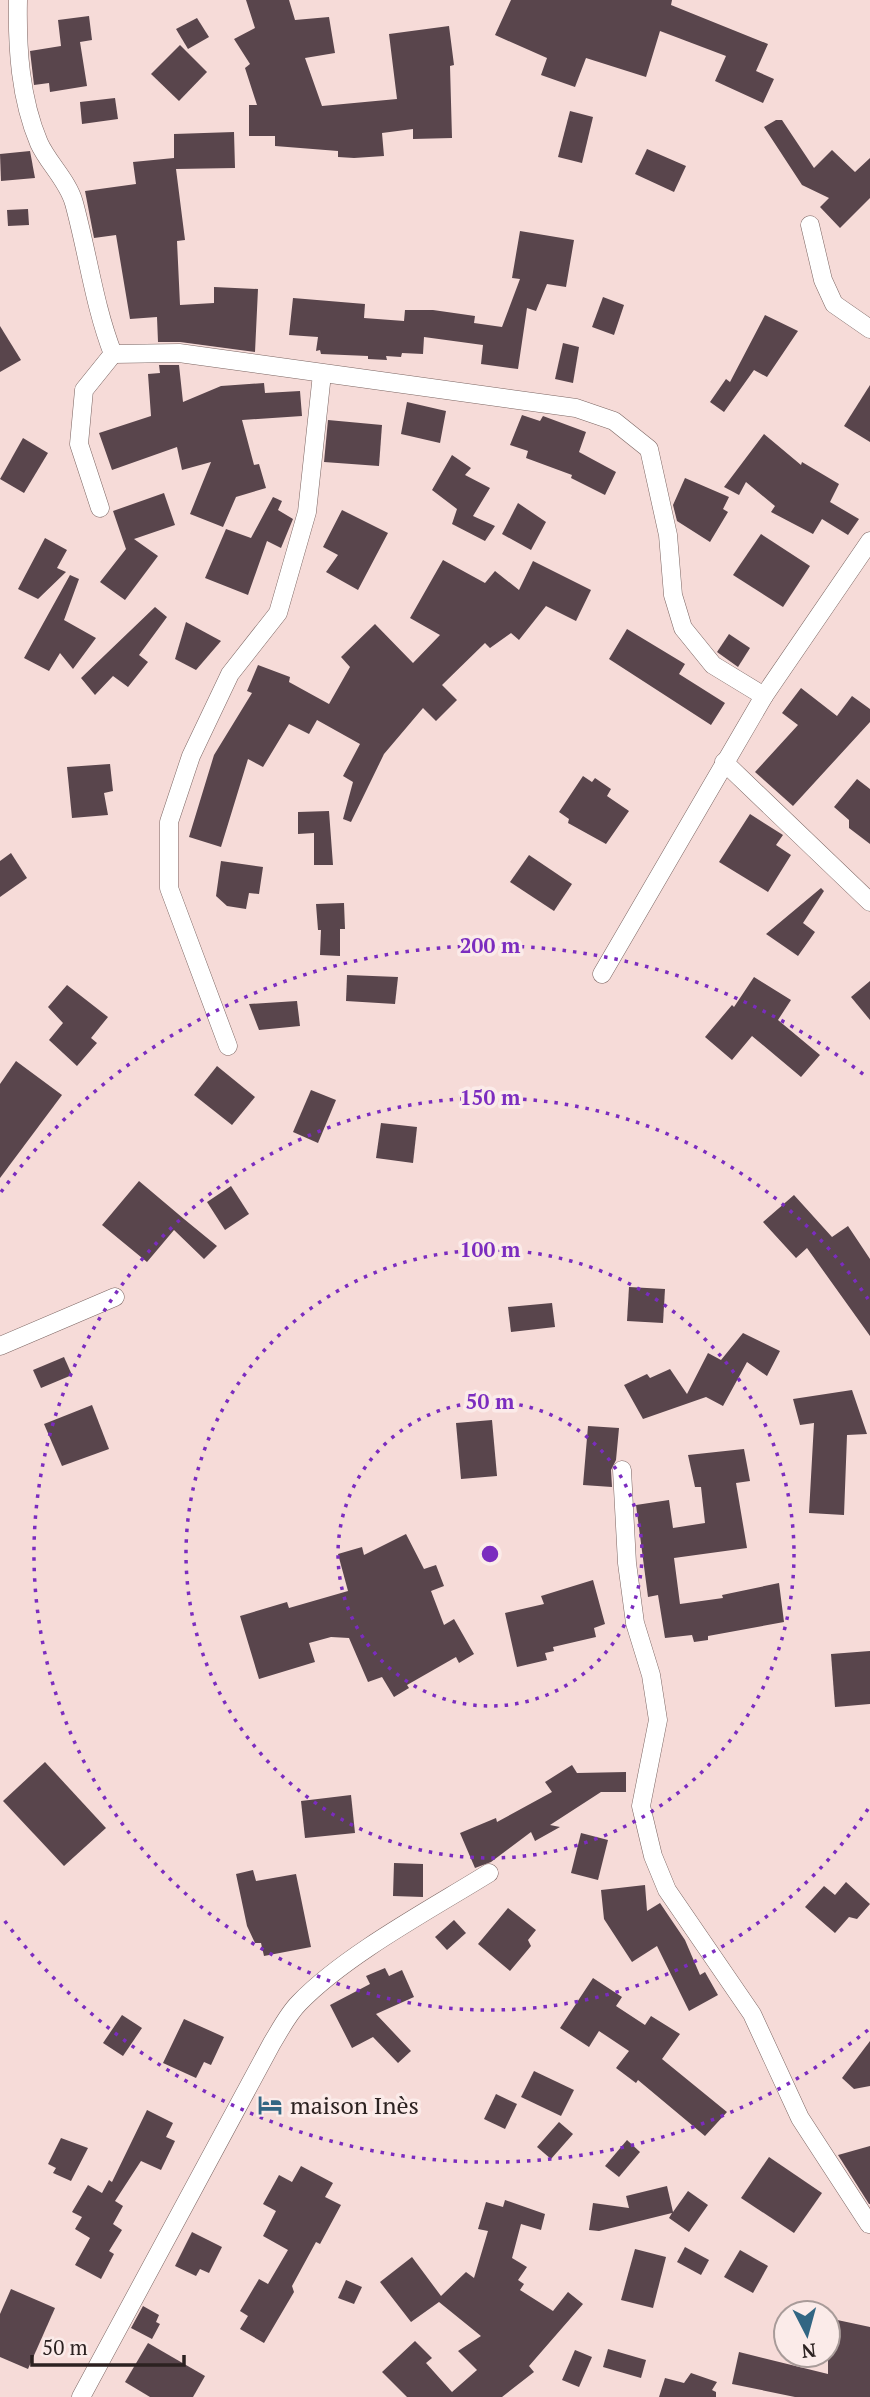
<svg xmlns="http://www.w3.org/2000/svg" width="870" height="2397" viewBox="0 0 870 2397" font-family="'PT Serif',serif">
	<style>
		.building { fill: #59454c }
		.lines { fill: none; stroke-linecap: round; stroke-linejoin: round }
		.minor-casing { stroke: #7b6562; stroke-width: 19 }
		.minor { stroke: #fff; stroke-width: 18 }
		.ring { fill: none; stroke: #7b2cbf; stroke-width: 3.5; stroke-dasharray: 3.5 7 }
		.labels { text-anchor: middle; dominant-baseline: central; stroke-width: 7; stroke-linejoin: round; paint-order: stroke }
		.poi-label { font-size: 24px; fill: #2c2221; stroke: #fbebe9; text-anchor: start }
		.centre { fill: #7b2cbf; stroke: #fbebe9; stroke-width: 3.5 }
		.ring-label { font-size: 21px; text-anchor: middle; font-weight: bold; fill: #7b2cbf; stroke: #fbebe9; stroke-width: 7; stroke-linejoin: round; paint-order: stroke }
	</style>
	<rect width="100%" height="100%" fill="#f6dbd8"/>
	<g class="building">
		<path d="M246,0H289L295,20L329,17L335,53L305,58L322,106L397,99L389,34L449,26L454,65L450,66L452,138L413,139V129L382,133L384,156L354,158L338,157V151L275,146V136H249V105H257L245,68L250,64L234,39L255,28Z"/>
		<path d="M511,0H672L671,5L768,44L756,71L774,79L763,103L715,81L726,56L660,31L646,77L586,58L575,87L541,75L547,58L495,35Z"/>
		<path d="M89,16L92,40L80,42L87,86L50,92L49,83L34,85L30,51L61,46L58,20Z"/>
		<path d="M197,18L209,37L188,49L176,29Z"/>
		<path d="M180,45L207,72L179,101L151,74Z"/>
		<path d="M115,98L118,119L82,124L80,102Z"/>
		<path d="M570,111L593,117L582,163L558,157Z"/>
		<path d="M776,120H782L814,168L832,150L855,172L870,158V198L840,228L820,207L829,198L802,185L764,127Z"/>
		<path d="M234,132L235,168L176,169L185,240L177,241L180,305L214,303V287L258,289L255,352L180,342H158L157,317L130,319L116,235L94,238L85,191L136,184L133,162L174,158V134Z"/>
		<path d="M647,149L686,166L674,192L635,174Z"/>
		<path d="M30,151L35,178L1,181L0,154Z"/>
		<path d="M28,209L29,225L8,226L7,210Z"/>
		<path d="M520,231L574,240L566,287L547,284L536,311L527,308L518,369L481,364L483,345L424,337L423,354L402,353L401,357L386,356L387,360L368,359V356L321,354L320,350L316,351L318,337L289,335L293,298L365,304L364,318L404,321L405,310H433L475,316L474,323L502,327L520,279L512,278Z"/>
		<path d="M603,297L624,305L614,335L592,327Z"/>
		<path d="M765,315L798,331L767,377L754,370L724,412L710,402L726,379L730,382Z"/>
		<path d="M0,326L21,360L0,372Z"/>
		<path d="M563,343L579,347L573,383L555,379Z"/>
		<path d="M159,365H179L183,402L221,386L264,383L265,393L300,391L302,416L242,420L254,465L259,464L266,488L236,497L223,527L190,514L211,462L182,470L177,447L112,470L99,433L151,416L148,374L160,373Z"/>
		<path d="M870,385V442L844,426Z"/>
		<path d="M407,402L446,411L440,443L401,434Z"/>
		<path d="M522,415L540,421L543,416L586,432L579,452L616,472L605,495L571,478L572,475L526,458L528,451L510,445Z"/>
		<path d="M328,420L382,425L379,466L324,462Z"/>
		<path d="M764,434L801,465L802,462L839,484L830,502L859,519L848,535L822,519L813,534L771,512L775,506L746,482L739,495L724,487Z"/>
		<path d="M23,438L48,453L24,493L0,479Z"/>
		<path d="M452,455L471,468L465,475L490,488L473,516L495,526L485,541L452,524L457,509L432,490Z"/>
		<path d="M685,478L729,497L723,509L728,512L710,542L677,521L673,505Z"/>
		<path d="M164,493L175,525L134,539L158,556L125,600L100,582L126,549L113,511Z"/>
		<path d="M273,497L282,501L278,510L293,519L281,548L267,541L248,595L205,578L226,529L251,538Z"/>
		<path d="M518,503L546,522L531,550L502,534Z"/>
		<path d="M342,510L388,533L358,590L326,572L338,555L323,547Z"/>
		<path d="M761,534L810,566L783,607L733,575Z"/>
		<path d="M45,538L67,550L57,568L66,572L38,599L18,589Z"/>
		<path d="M443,560L485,583L495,571L519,590L533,561L591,590L576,621L546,606L519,640L511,633L490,648L485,643L442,685L457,700L436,721L423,708L384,754L351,822L343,819L353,782L343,776L360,744L317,720L309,734L289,724L263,767L248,759L221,847L189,837L214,755L252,693L247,691L258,665L290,677L289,682L329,704L350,667L341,657L375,624L413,663L440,635L410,618Z"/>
		<path d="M70,575L79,579L64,620L96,638L73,669L60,653L49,671L24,658Z"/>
		<path d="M155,607L167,617L139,655L148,662L128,687L113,676L95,695L81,678Z"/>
		<path d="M186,622L221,641L196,670L175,659Z"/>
		<path d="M627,629L685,664L679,674L725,703L711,725L609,659Z"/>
		<path d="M729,634L750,648L738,667L717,652Z"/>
		<path d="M801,688L837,716L852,696L870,709V722L793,806L755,772L798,725L782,713Z"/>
		<path d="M110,764L113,791L104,793L108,815L72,818L67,767Z"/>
		<path d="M583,776L592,782L595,778L611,789L607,796L629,811L606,844L568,823L569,819L559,812Z"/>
		<path d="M857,779L870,789V844L849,828V820L834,807Z"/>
		<path d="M329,811L333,865H314V833L298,834V812Z"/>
		<path d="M750,814L783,835L776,845L791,855L768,892L719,862Z"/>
		<path d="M11,853L27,878L0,897V861Z"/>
		<path d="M529,855L572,884L554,911L510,882Z"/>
		<path d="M221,861L263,867L259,894L249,893L246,909L227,906L216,896Z"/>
		<path d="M821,888L824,891L803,923L815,932L798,956L766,934Z"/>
		<path d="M344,903L345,929H340V956L320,955L321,930H318L316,904Z"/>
		<path d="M347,975L398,977L395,1004L346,1001Z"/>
		<path d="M754,977L791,1000L778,1020L820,1055L801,1077L752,1036L732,1060L705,1037L732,1005L734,1007Z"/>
		<path d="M870,981V1020L851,997Z"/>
		<path d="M67,985L108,1017L91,1038L97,1043L77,1066L49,1040L63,1023L48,1007Z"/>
		<path d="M297,1001L300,1026L259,1030L249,1004Z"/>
		<path d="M16,1061L62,1095L0,1178V1084Z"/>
		<path d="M217,1066L255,1097L232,1125L194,1095Z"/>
		<path d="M311,1090L336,1100L318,1143L293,1132Z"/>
		<path d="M381,1123L417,1127L413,1163L376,1158Z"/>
		<path d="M139,1181L184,1219L217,1246L204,1259L174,1230L147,1262L102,1225Z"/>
		<path d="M231,1186L249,1214L225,1230L207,1202Z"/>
		<path d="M794,1195L832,1237L848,1226L870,1259V1336L807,1248L796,1258L763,1222Z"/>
		<path d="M629,1287L665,1289L663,1323L627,1321Z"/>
		<path d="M552,1303L555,1327L511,1332L508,1307Z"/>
		<path d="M743,1333L780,1351L767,1376L747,1362L723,1406L706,1397L643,1419L624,1385L647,1374L650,1378L670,1369L687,1394L708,1353L721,1360Z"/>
		<path d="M64,1357L72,1375L41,1388L33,1370Z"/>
		<path d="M852,1390L867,1434L847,1435L844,1515L809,1513L814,1423L800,1425L793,1399Z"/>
		<path d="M92,1405L109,1449L62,1466L44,1424Z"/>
		<path d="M492,1420L497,1476L461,1479L456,1423Z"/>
		<path d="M588,1426L619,1428L616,1460L611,1470L612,1487L583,1485Z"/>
		<path d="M744,1449L750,1481L736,1483L747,1548L674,1558L680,1604L723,1598L722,1595L779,1583L784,1622L708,1636V1640L694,1642L692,1635L665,1638L658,1595L648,1597L636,1505L669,1500L673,1528L705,1523L701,1487H695L688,1455Z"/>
		<path d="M406,1534L424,1569L436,1565L444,1586L431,1591L444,1625L454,1619L474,1654L459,1663L456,1657L407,1685L409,1688L394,1697L382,1677L368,1682L349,1638L331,1637L309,1643L315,1662L259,1679L240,1616L287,1602L289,1608L348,1591L338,1554L362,1547L364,1555Z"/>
		<path d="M593,1580L605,1624L594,1628L596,1637L553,1647L554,1651L545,1653L547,1660L517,1667L505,1613L544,1604L541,1596Z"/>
		<path d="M870,1651V1704L835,1707L831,1654Z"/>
		<path d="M45,1762L106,1828L64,1866L3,1801Z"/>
		<path d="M572,1765L577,1773L626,1772V1792H601L550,1825L560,1827L535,1841L531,1832L491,1862L475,1868L460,1833L496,1818L497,1822L552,1792L545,1782Z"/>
		<path d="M351,1795L355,1833L305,1838L301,1801Z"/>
		<path d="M581,1833L608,1840L598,1880L571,1873Z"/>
		<path d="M394,1863L423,1864V1897L393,1896Z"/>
		<path d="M253,1870L256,1881L296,1874L311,1947L264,1956L261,1943H255L247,1926L236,1874Z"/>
		<path d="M846,1882L870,1904L857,1919L849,1917L835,1933L805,1907L824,1886L835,1895Z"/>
		<path d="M645,1885L647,1911L660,1903L685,1940L700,1975L705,1972L718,1995L689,2011L657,1946L632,1962L604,1919L601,1890Z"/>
		<path d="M508,1908L536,1930L528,1940L531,1946L510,1971L478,1944Z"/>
		<path d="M454,1920L466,1933L447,1950L435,1937Z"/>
		<path d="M385,1968L389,1976L402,1970L414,1997L376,2014L411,2051L398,2063L373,2037L352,2048L330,2005L370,1984L366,1976Z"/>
		<path d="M593,1978L622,1997L616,2006L645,2025L651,2016L680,2034L662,2059L727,2112L705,2136L638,2080L636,2083L616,2068L629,2051L599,2031L589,2047L560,2028Z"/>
		<path d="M122,2015L142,2028L123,2056L103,2043Z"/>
		<path d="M184,2019L224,2037L211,2065L204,2062L196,2078L163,2063Z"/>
		<path d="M870,2041V2086L854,2089L842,2078Z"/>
		<path d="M534,2071L574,2090L561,2116L521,2097Z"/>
		<path d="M496,2094L517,2104L505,2129L484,2119Z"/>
		<path d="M147,2110L173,2123L166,2137L175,2141L161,2170L141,2161L115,2201L123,2206L113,2224L122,2230L109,2251L114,2254L101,2279L75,2265L90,2238L75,2229L82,2217L72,2212L88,2185L102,2193L109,2180L112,2182Z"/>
		<path d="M559,2122L573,2134L551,2159L537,2147Z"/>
		<path d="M61,2138L88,2148L71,2181L53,2173L56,2168L48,2164Z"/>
		<path d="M627,2140L640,2152L619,2177L605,2166Z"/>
		<path d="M870,2146V2204H869L838,2155Z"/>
		<path d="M769,2157L822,2193L794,2233L741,2198Z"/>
		<path d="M301,2166L333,2183L325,2197L341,2205L320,2244L316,2242L292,2286L294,2292L264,2343L240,2329L248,2316L240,2311L259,2279L268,2284L288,2250L263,2236L276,2211L263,2204L279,2175L292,2182Z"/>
		<path d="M667,2186L673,2212L688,2191L708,2205L689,2232L669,2218L672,2213L599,2231L589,2230L593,2203L629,2208L626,2196Z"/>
		<path d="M505,2200L545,2214L541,2230L521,2224L512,2258L527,2267L518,2280L524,2284L520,2290L553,2311L568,2292L583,2304L529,2366L534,2372L502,2397H407L382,2372L415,2341L432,2358L426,2363L452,2392L477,2370L458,2351L481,2336L439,2302L411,2322L380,2282L412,2257L441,2296L466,2272L474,2278L488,2231L478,2229L486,2202L503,2207Z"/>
		<path d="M192,2232L222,2247L209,2273L200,2269L196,2276L175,2266Z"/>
		<path d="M685,2247L709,2260L701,2275L677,2262Z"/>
		<path d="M635,2249L666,2257L653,2308L621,2300Z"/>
		<path d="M740,2250L768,2266L753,2293L724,2277Z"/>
		<path d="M346,2280L362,2287L354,2304L338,2298Z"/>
		<path d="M11,2289L55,2308L28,2369L0,2357V2314Z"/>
		<path d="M143,2306L159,2315L156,2322L160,2324L152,2339L131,2328Z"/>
		<path d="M828,2318L870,2327V2397H795L732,2384L739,2352L828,2374Z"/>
		<path d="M148,2343L205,2376L193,2397H150L125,2382Z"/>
		<path d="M608,2349L646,2360L641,2378L603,2367Z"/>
		<path d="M575,2350L592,2357L579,2387L562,2380Z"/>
		<path d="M691,2373L717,2382L712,2390L716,2392V2397H659L665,2378L684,2383Z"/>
	</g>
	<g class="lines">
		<g class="minor-casing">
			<g id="minor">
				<path d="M18,0C17,48 20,98 39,143C48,163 68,181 74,203C88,254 94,305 113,354L84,390L79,444L100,508"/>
				<path d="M810,225L823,280L834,304L870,329"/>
				<path d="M113,354L179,353L576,408L614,421L649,449L668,535L673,595L683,628L713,665L764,696"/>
				<path d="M724,762L870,902"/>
				<path d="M602,974L764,696L870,541"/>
				<path d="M228,1046L169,888V822L191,756L230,674L278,613L307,512L322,374"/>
				<path d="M0,1346L115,1297"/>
				<path d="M622,1470L627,1563L635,1623L651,1675L658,1720L641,1806L653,1856L667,1890L752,2014L800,2118L869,2224"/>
				<path d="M81,2397L272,2043C280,2030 288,2014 299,2003C345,1955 431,1909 489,1873"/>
			</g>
		</g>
		<use href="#minor" class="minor"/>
	</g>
	<g class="ring">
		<circle cx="490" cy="1554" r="152"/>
		<circle cx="490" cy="1554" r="304"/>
		<path d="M868 1809A456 456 0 1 1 868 1299"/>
		<path d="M868 2030A608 608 0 0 1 1 1916M1 1192A608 608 0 0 1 868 1078"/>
	</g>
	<defs>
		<g id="hotel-bare" transform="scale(1.89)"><path d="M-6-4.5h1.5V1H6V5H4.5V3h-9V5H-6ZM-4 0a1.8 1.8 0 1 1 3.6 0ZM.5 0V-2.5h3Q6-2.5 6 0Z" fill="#326683" stroke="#fbebe9" stroke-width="2.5" paint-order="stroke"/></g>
	</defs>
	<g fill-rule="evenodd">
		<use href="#hotel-bare" x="270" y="2105"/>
	</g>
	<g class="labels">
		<g class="poi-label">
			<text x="290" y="2105">maison Inès</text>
		</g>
	</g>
	<circle cx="490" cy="1554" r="10" class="centre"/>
	<g class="ring-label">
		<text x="490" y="953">200 m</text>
		<text x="490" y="1105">150 m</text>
		<text x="490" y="1257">100 m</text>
		<text x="490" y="1409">50 m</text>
	</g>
	<g transform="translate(807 2334) rotate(174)"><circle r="33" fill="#fbebe9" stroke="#a89b99" stroke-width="2"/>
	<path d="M0-5L12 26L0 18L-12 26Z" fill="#326683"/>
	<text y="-10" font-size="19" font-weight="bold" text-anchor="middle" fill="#2c2221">N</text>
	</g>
	<path d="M32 2355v10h152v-10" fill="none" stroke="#2c2221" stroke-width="3.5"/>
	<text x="42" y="2355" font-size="21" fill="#2c2221" stroke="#fbebe9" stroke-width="5" paint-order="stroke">50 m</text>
</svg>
